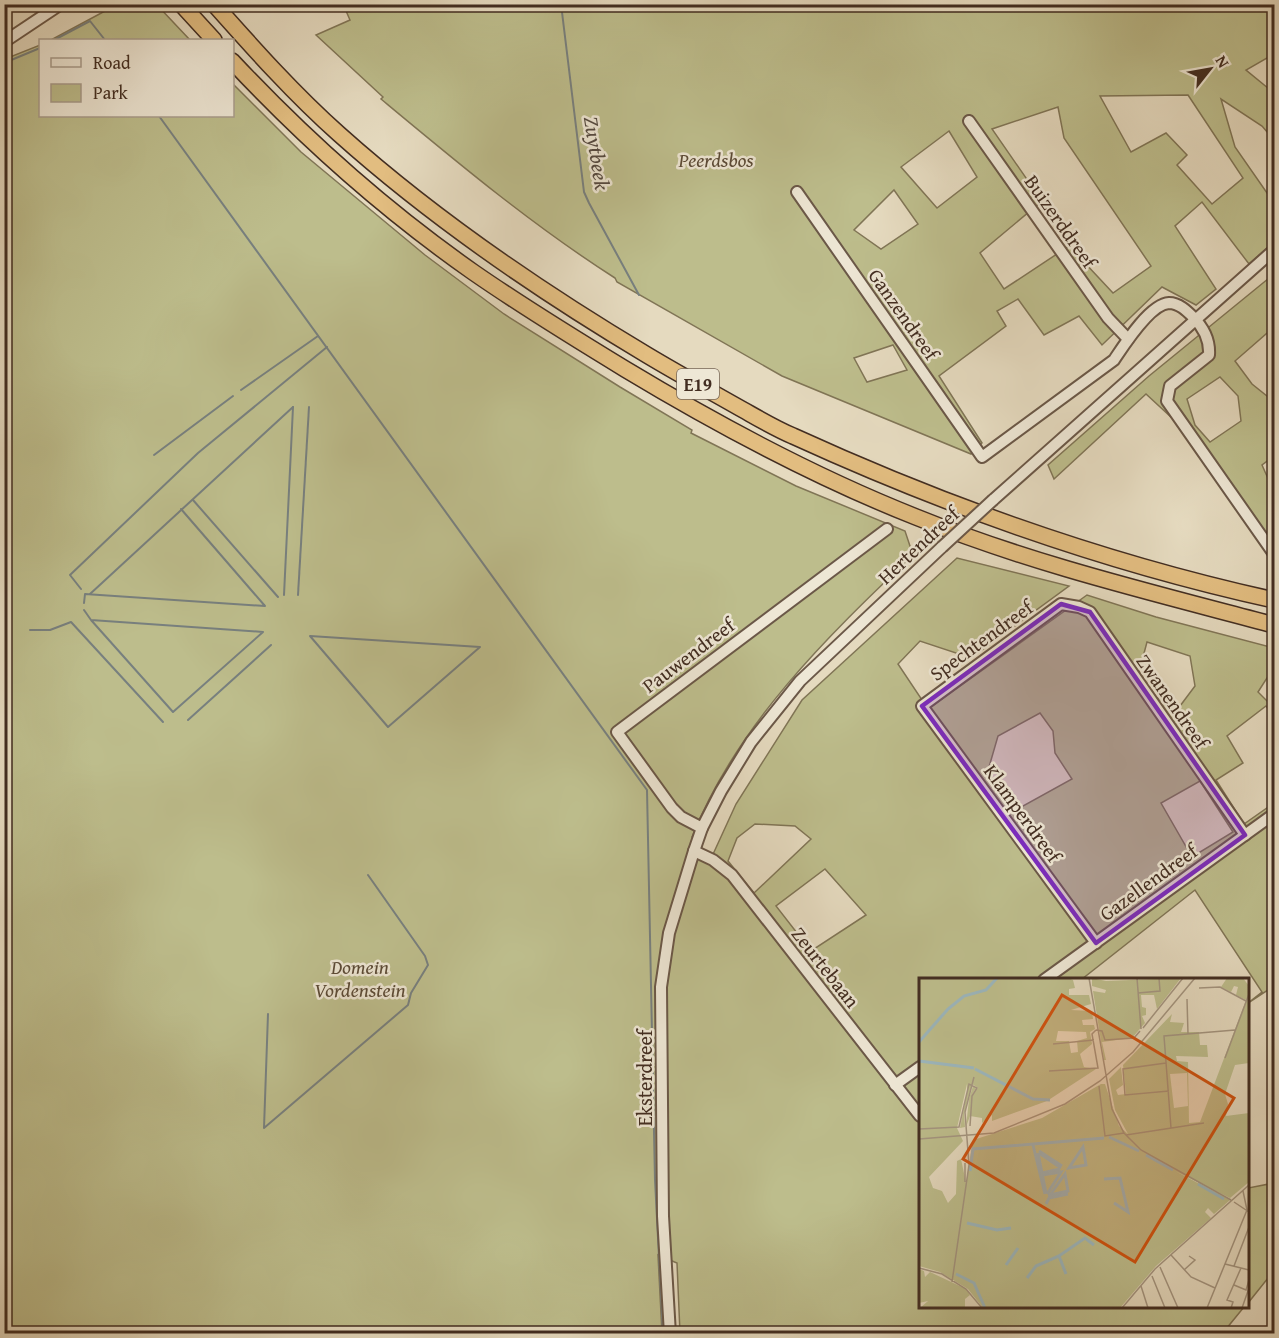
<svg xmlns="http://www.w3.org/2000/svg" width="1279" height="1338" viewBox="0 0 1279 1338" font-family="'Gentium Book Plus',serif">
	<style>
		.green { fill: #bdbd8c; stroke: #807556; stroke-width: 1.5; fill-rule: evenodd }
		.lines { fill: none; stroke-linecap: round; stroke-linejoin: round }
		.stream { stroke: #78807f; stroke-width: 2 }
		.minor-casing { stroke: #6b5848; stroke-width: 14 }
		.highway-casing { stroke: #422d21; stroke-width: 18 }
		.minor { stroke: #eee7d5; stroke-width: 10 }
		.highway { stroke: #e2bd80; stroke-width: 15 }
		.minor-bridge-casing { stroke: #6b5848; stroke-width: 14; stroke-linecap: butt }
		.minor-bridge { stroke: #eee7d5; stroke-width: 10 }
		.marked { fill: #7b2cbf; fill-opacity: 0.2; stroke: #7b2cbf; stroke-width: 4.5; stroke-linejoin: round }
		.labels { text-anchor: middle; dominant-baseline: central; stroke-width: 5; stroke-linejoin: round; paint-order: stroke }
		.shield { fill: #eee7d5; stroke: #766557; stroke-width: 1.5 }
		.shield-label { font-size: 18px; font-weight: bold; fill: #422d21 }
		.park-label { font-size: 20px; font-style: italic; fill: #5b4a36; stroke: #eee7d5 }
		.street-label { font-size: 20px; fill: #422d21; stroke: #eee7d5 }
		.water-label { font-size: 21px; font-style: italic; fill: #544940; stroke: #eee7d5 }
		.inset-river { fill: none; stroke: #9cb7be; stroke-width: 3 }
		.inset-road { fill: none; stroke: #a49580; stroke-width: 1.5 }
		.view { fill: #cf520f; fill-opacity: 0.15; stroke: #cf520f; stroke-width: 3 }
		.inset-edge { fill: none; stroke: #422d21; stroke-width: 3 }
	</style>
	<rect width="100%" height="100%" fill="#e5dabf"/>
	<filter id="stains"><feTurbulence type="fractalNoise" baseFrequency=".00333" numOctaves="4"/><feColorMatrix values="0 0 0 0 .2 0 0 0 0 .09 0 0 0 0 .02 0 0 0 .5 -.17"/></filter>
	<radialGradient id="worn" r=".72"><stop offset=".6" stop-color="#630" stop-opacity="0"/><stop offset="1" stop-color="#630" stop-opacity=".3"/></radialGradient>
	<g class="green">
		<path d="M118,4L157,5L190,40H51Z"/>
		<path d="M343,4L1274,5V54L1246,70L1274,93V140L1262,126L1221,99L1235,147L1274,203V242L1249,264L1202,202L1175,226L1216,289L1196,305L1162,287L1102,345L1079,316L1044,335L1018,299L997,311L1006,326L939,376L982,443L971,454L782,376L617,282L615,278C532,225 458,163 381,99L383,97L316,35L350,20ZM1188,95L1243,178L1212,204L1177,165L1187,155L1166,133L1131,152L1100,96ZM1058,107L1064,138L1151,266L1113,293L1069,246L1004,289L980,253L1042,201L992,129ZM949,131L977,177L937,208L901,167ZM894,190L918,224L881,249L854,230ZM893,345L907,370L867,382L854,358Z"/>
		<path d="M40,45V116H232L233,84L301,152L425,255L504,314L620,387L692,430L691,433L796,486L905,531L913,555C827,637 737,724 692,837L709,863L736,804L802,700L957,558L1069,586L971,658L920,641L898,664L928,709L1087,595L1156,617L1274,648V667L1258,692L1274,708V716L1266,706L1227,736L1243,763L1216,780L1244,824L1274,803V986L1248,1003L1262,992L1195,890L1082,979L920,980V1306L1244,1307L1226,1329L1213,1334L680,1333L677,1263L658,1255L662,1333L5,1334V59ZM1147,642L1190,656L1195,686L1180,706L1155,697L1139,672ZM1040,713L1053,731L1055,753L1072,779L1012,812L987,774L998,736ZM1200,781L1233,832L1192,857L1161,803ZM755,824L795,826L811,839L754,893L728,861L737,838ZM825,869L866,915L811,951L776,906Z"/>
		<path d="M1274,274V327L1235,361L1252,384L1267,396L1274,389V456L1262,465L1274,492V550L1186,431L1146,394L1054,479L1048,465L1149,376ZM1220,377L1238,396L1241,421L1210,442L1195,425L1187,399Z"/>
		<path d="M1274,1183V1272L1272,1273L1248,1303V1188Z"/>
	</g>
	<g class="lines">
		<g class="stream">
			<path d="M561,4L584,192L589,203L639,295"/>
			<path d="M54,40L90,21L105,40"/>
			<path d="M4,63L40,48"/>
			<path d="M159,116L647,790L655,1180L663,1334"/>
			<path d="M241,390L318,336"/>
			<path d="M154,455L233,396"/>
			<path d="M193,500L278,597"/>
			<path d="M81,589L70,575L198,453L327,347"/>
			<path d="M90,594L293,407"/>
			<path d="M284,595L293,407"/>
			<path d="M298,595L309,407"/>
			<path d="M84,603L85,594L265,606L181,509"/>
			<path d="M84,610L91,620L173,712L263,632L91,620"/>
			<path d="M30,630H50L71,622L163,722"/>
			<path d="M310,636L480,647L388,727Z"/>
			<path d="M188,720L271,645"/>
			<path d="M268,1014L264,1128L408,1005L411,993L428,965L425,956L368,875"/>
		</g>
		<g class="minor-casing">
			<g id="minor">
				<path d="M4,42L61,4"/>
				<path d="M969,121L1108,318L1128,339"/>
				<path d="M797,192L982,457L1114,360C1124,345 1150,304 1169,303C1179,303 1187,311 1193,317C1204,328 1210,340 1209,355L1170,386L1167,401L1274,554"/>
				<path d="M993,500L1274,250"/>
				<path d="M702,828L681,817L672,808L617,732L887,529"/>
				<path d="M694,851L713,860L732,875L920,1116"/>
				<path d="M1096,943L922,706L1061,604L1079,607L1090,612L1245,835"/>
				<path d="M1044,980L1274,814"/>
				<path d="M895,1085L920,1067"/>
				<path d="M670,1334L663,1216L661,987L669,933L694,851L702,828L721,791L751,742L800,681L942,547"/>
			</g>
		</g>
		<g class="highway-casing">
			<g id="highway">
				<path d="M181,4L214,40"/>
				<path d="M214,4C254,49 294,94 339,134C434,219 538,290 647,355C677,373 708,390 738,407C756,417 774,428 793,436C946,506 1110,564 1274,600"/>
				<path d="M232,61C305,139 386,211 473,272C522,306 574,338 625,369C718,425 815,477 916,517C1032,564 1154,593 1274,625"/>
			</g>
		</g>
		<use href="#minor" class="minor"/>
		<use href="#highway" class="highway"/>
		<g class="minor-bridge-casing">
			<path id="minor-bridge" d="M942,547L993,500"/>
		</g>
		<use href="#minor-bridge" class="minor-bridge"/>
	</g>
	<path class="marked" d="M1061,604L1090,612L1245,835L1096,943L922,706Z"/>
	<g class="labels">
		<rect class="shield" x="677" y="369" width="42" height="30" rx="4.5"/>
		<g class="shield-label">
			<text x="698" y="384">E19</text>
		</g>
		<g class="park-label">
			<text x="716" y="159">Peerdsbos</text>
			<text x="360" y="966">Domein<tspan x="360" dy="23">Vordenstein</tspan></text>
		</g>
		<g class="street-label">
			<text transform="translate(1061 221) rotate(55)">Buizerddreef</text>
			<text transform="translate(904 314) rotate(55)">Ganzendreef</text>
			<text transform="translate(918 545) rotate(-43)">Hertendreef</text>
			<text transform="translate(981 640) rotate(-36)">Spechtendreef</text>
			<text transform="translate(688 655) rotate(-37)">Pauwendreef</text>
			<text transform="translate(1173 701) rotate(55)">Zwanendreef</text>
			<text transform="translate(1023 813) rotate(54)">Klamperdreef</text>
			<text transform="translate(1148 882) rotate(-36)">Gazellendreef</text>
			<text transform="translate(826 967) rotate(52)">Zeurtebaan</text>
			<text transform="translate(644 1078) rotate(-90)">Eksterdreef</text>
		</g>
		<g class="water-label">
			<text transform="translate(597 153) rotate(81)">Zuytbeek</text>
		</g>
	</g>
	<g transform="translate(919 978)">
		<rect width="330" height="330" fill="#e5dabf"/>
		<path d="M0,0H149L154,2L156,10L150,11V17H170L172,26L152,32L173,33L174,41L163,42L164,47H175L176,51L171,54L173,66L161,76L165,89L177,91L128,123L73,143V137L63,145V140L51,138L47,149L50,121L54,108L57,110L53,117L59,110L53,106L45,136L46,149L41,150L48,115V106L38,150L44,163L10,199L14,210L23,213L29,225L37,216L38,183L42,181L47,205L54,162L123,140L182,106H186L200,148L209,156L196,132L190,101L202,89L204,107L197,112L199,117L207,116L204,87L253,36L251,44L265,45L262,54H280L281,67H288L289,79L257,78L258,83L269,84L270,145L281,144L327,22L317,17L319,9L315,8L312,14L302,9L308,0H324L330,8V85L316,87L306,116L309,126L307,138L330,135V204L311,220L256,193L311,222L295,236L289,230L286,234L292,240L237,288L201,330H64L49,311L21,294L0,288ZM139,53L167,54L168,60L158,63L159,74L152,75L150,63H137ZM268,95L269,128L255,130L251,96ZM173,0L187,3L262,0L238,31L235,17H222L223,29L227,30V37L223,38L226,45L213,60L183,64L187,82H185L174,13L186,15L187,12L173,8ZM0,291L5,293L6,299L11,294L47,311L51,317L46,321V330H1L9,323L0,325Z" fill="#bdbd8c" fill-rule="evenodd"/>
		<path class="inset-river" d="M0,64L29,31L45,18L67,12L78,0M0,83L55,90M56,91L114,121L131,122M190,159L220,173M114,167L126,216M164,169L167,187L150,190ZM120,173L143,188M119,175L127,215M120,175L142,190M227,177L254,192M51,193L54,171L185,160M123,195L141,191M123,197L142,194L128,216M185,201L201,200L209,234L195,225M279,206L305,221M129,217H131L149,213L146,196L131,217M127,226L130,220L149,216M48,245L78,252L92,250M140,278L147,296M87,287L99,270M37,296L55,305L66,330M108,300L117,288L140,278L166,260L175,267"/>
		<path class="inset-road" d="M170,0L193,131L205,155L222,172L312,222M218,0L222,51M280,10L301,9L327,23M219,15L241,13L240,0M268,21L269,56M224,50L264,0M177,52L183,53L186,62L215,60L221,53M134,66L175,62M306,80L330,16M247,85L204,91L206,117L250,113M130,93L179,90L173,56L177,52M180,108L186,158L205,155M252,150L245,58L316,52M0,151L40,149L50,106L58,110L53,118L51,148M207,157L285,145M0,161L75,155L146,126L181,103L214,74L276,0M46,204V185M315,224L330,234M252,277L272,299L296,310M306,286L330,292M315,288L330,249M241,289L259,330M0,290L23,296L47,311L63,330M265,292L276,282L270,278M233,298L246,330M33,304L50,187L46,134L55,99M315,307L327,312L330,302M222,308L229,330M203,330L236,291L330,207M288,330L328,232L324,213M312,330L314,324L308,322L322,290M323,330L330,310"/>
		<path class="view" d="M143,17L315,120L216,284L44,181Z"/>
		<rect width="330" height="330" class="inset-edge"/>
	</g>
	<rect width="1279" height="1338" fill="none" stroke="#e5dabf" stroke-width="24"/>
	<rect x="6" y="6" width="1267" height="1326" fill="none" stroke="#422d21" stroke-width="3"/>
	<rect x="12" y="12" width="1255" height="1314" fill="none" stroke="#422d21" stroke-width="1.5"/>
	<rect x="39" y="39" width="195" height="78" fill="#eee7d5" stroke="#a99d8d" stroke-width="1.5"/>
	<rect x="51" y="58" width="30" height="9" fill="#eee7d5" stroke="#a99d8d" stroke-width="1.5"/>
	<text x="93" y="69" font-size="18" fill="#422d21">Road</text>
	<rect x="51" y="84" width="30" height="18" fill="#bdbd8c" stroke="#a99d8d" stroke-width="1.5"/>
	<text x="93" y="99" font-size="18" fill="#422d21">Park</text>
	<g transform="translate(1210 69) rotate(59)" stroke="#eee7d5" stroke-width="4.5" paint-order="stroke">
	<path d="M0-4.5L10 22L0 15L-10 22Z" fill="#422d21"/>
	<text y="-9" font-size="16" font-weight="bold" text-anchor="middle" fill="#422d21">N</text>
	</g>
	<rect width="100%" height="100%" filter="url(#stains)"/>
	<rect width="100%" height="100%" fill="url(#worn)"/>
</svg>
